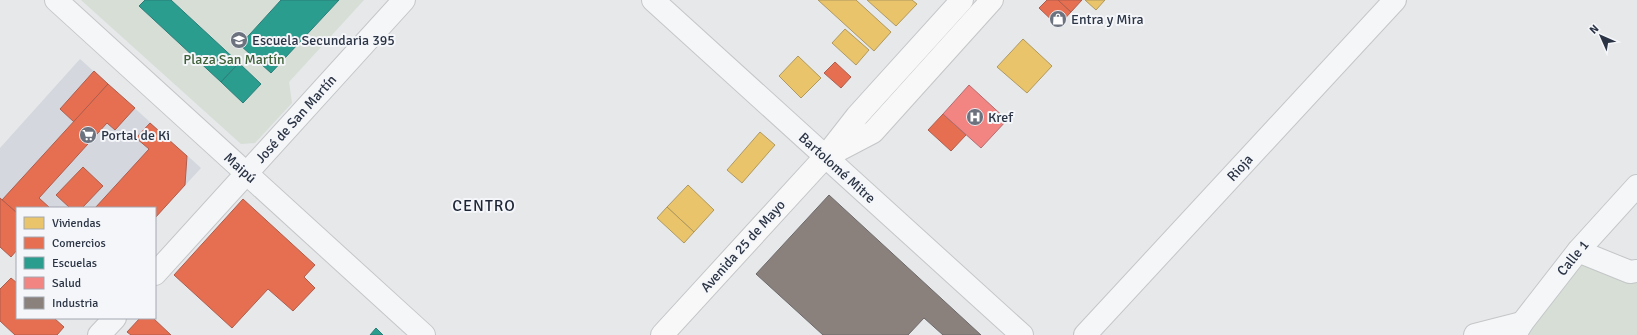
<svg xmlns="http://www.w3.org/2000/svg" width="1637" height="335" viewBox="0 0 1637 335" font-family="Signika,sans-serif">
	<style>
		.built { fill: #d4d7dd }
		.green { fill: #d6ded6 }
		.homes { fill: #e9c46a; stroke: #b0995f }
		.shops { fill: #e76f51; stroke: #af5d4d }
		.schools { fill: #2a9d8f; stroke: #2a7e79 }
		.health { fill: #f28482; stroke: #b66c70 }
		.industry { fill: #8a817c; stroke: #6e6a6c }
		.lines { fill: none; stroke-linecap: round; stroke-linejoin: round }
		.minor-casing { stroke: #c4c6c8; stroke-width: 24 }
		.secondary-casing { stroke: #c4c6c8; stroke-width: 24 }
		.minor { stroke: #f5f6f7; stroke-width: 22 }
		.secondary { stroke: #f8f8f8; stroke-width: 22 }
		.labels { text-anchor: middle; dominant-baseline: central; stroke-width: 4; stroke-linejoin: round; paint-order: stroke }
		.poi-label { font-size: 14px; fill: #2b3445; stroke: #f4f6f9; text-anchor: start }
		.park-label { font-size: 14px; fill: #3f6138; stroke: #f4f6f9 }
		.street-label { font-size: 14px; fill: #2b3445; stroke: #f4f6f9 }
		.quarter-label { font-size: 16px; letter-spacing: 1px; fill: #1d2536; stroke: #f4f6f9 }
	</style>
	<rect width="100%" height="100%" fill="#e6e8ea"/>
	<path class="built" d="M80,59L201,168L155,218V208H17V213L0,198V148Z"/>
	<g class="green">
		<path d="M81,0H364L289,82L292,103L255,143L241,144Z"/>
		<path d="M1578,251L1637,271V335H1475L1522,323Z"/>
	</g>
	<g class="homes">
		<path d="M818,0H856L891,32L874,51Z"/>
		<path d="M867,0H912L917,4L896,26Z"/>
		<path d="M1085,0H1105L1096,10Z"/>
		<path d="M845,29L869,50L856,65L832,43Z"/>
		<path d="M1023,39L1052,66L1027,93L997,67Z"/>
		<path d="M798,56L821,78L801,98L779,76Z"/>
		<path d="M760,132L775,145L742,183L727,170Z"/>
		<path d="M688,185L714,210L694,232L667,207Z"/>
		<path d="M667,207L694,232L684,243L657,218Z"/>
	</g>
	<g class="shops">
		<path d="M1047,0H1058L1071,12L1058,26L1039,8Z"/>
		<path d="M1058,0H1082L1071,12Z"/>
		<path d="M835,62L851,77L841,88L824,73Z"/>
		<path d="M94,71L108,84L74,122L60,109Z"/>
		<path d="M108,84L135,108L115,130L107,123L39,198L50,208H17V213L2,200Z"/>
		<path d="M943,114L966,135L951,151L928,130Z"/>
		<path d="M150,123L187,156L185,185L155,218V208H95L149,149L136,138Z"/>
		<path d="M83,167L103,186L82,208H70L56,195Z"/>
		<path d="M0,198L17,213V250L11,257L0,247Z"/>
		<path d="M243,199L315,265L304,277L315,288L293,311L268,289L232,328L174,275Z"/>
		<path d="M11,278L17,283V318H54L64,327L57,335H15L0,321V289Z"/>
		<path d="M140,318H153L171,335H131L127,332Z"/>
	</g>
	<g class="schools">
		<path d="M145,0H171L239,63L221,82L139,6Z"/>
		<path d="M281,0H339L271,73L240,45Z"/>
		<path d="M239,63L261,84L243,103L221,82Z"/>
		<path d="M376,328L383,335H370Z"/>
	</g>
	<path class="health" d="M969,85L1007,120L981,148L943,114Z"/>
	<path class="industry" d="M829,195L981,335H943L924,318L908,335H823L756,274Z"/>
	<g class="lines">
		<g class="minor-casing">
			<g id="minor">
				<path d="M56,0L424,335"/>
				<path d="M653,0L1022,335"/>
				<path d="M1578,251L1630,272L1637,271"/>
				<path d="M155,274L404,0"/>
				<path d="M99,335L115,318"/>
				<path d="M1085,335L1395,0"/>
				<path d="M1475,335L1522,323"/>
				<path d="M1515,335L1522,323L1578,251L1637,186"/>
			</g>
		</g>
		<g class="secondary-casing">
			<g id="secondary">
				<path d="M831,154L873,132L992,0"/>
				<path d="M662,335L825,157L857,116L962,0"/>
			</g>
		</g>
		<use href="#minor" class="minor"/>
		<use href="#secondary" class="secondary"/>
	</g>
	<defs>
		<g id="shop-disc" transform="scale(0.9)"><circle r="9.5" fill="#6c737f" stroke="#f4f6f9"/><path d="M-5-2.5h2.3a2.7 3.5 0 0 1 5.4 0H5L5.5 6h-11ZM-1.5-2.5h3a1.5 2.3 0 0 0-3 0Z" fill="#fff"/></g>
		<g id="school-disc" transform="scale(0.9)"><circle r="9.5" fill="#6c737f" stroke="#f4f6f9"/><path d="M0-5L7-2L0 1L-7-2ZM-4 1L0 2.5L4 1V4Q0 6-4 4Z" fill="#fff"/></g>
		<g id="hospital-disc" transform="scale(0.9)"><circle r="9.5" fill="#6c737f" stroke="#f4f6f9"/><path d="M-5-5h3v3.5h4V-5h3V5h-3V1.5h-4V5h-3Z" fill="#fff"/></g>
		<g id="supermarket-disc" transform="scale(0.9)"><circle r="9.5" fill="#6c737f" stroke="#f4f6f9"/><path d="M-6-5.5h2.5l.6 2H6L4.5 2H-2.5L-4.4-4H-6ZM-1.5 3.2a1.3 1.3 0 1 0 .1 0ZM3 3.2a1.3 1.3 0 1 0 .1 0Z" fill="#fff"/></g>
	</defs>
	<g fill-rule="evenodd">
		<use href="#shop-disc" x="1058" y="19"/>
		<use href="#school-disc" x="239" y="40"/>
		<use href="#hospital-disc" x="975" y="117"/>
		<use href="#supermarket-disc" x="88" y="135"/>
	</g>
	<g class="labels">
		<g class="poi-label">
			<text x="1071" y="19">Entra y Mira</text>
			<text x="252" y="40">Escuela Secundaria 395</text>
			<text x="988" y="117">Kref</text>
			<text x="101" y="135">Portal de Ki</text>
		</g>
		<g class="park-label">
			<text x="234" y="59">Plaza San Martín</text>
		</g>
		<g class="street-label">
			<text transform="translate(296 119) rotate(-48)">José de San Martín</text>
			<text transform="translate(240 168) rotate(42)">Maipú</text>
			<text transform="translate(837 168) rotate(42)">Bartolomé Mitre</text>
			<text transform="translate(1240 168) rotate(-47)">Rioja</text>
			<text transform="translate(743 246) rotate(-48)">Avenida 25 de Mayo</text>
			<text transform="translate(1573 258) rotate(-51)">Calle 1</text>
		</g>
		<g class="quarter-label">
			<text x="484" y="206">CENTRO</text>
		</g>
	</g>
	<rect x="16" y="207" width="140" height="112" fill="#f4f6f9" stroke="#a4a8b1"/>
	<rect x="24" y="217" width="20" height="12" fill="#e9c46a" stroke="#a4a8b1"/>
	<text x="52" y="227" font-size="12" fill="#2b3445">Viviendas</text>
	<rect x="24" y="237" width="20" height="12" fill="#e76f51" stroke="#a4a8b1"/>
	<text x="52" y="247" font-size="12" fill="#2b3445">Comercios</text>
	<rect x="24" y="257" width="20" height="12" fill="#2a9d8f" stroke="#a4a8b1"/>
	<text x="52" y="267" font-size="12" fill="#2b3445">Escuelas</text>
	<rect x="24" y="277" width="20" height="12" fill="#f28482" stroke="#a4a8b1"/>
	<text x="52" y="287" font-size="12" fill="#2b3445">Salud</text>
	<rect x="24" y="297" width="20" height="12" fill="#8a817c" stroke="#a4a8b1"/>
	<text x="52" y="307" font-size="12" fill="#2b3445">Industria</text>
	<g transform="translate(1601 36) rotate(315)" stroke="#f4f6f9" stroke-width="3" paint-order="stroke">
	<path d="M0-3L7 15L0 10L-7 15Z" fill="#2b3445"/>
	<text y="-6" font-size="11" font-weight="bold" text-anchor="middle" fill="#2b3445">N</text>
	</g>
</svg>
